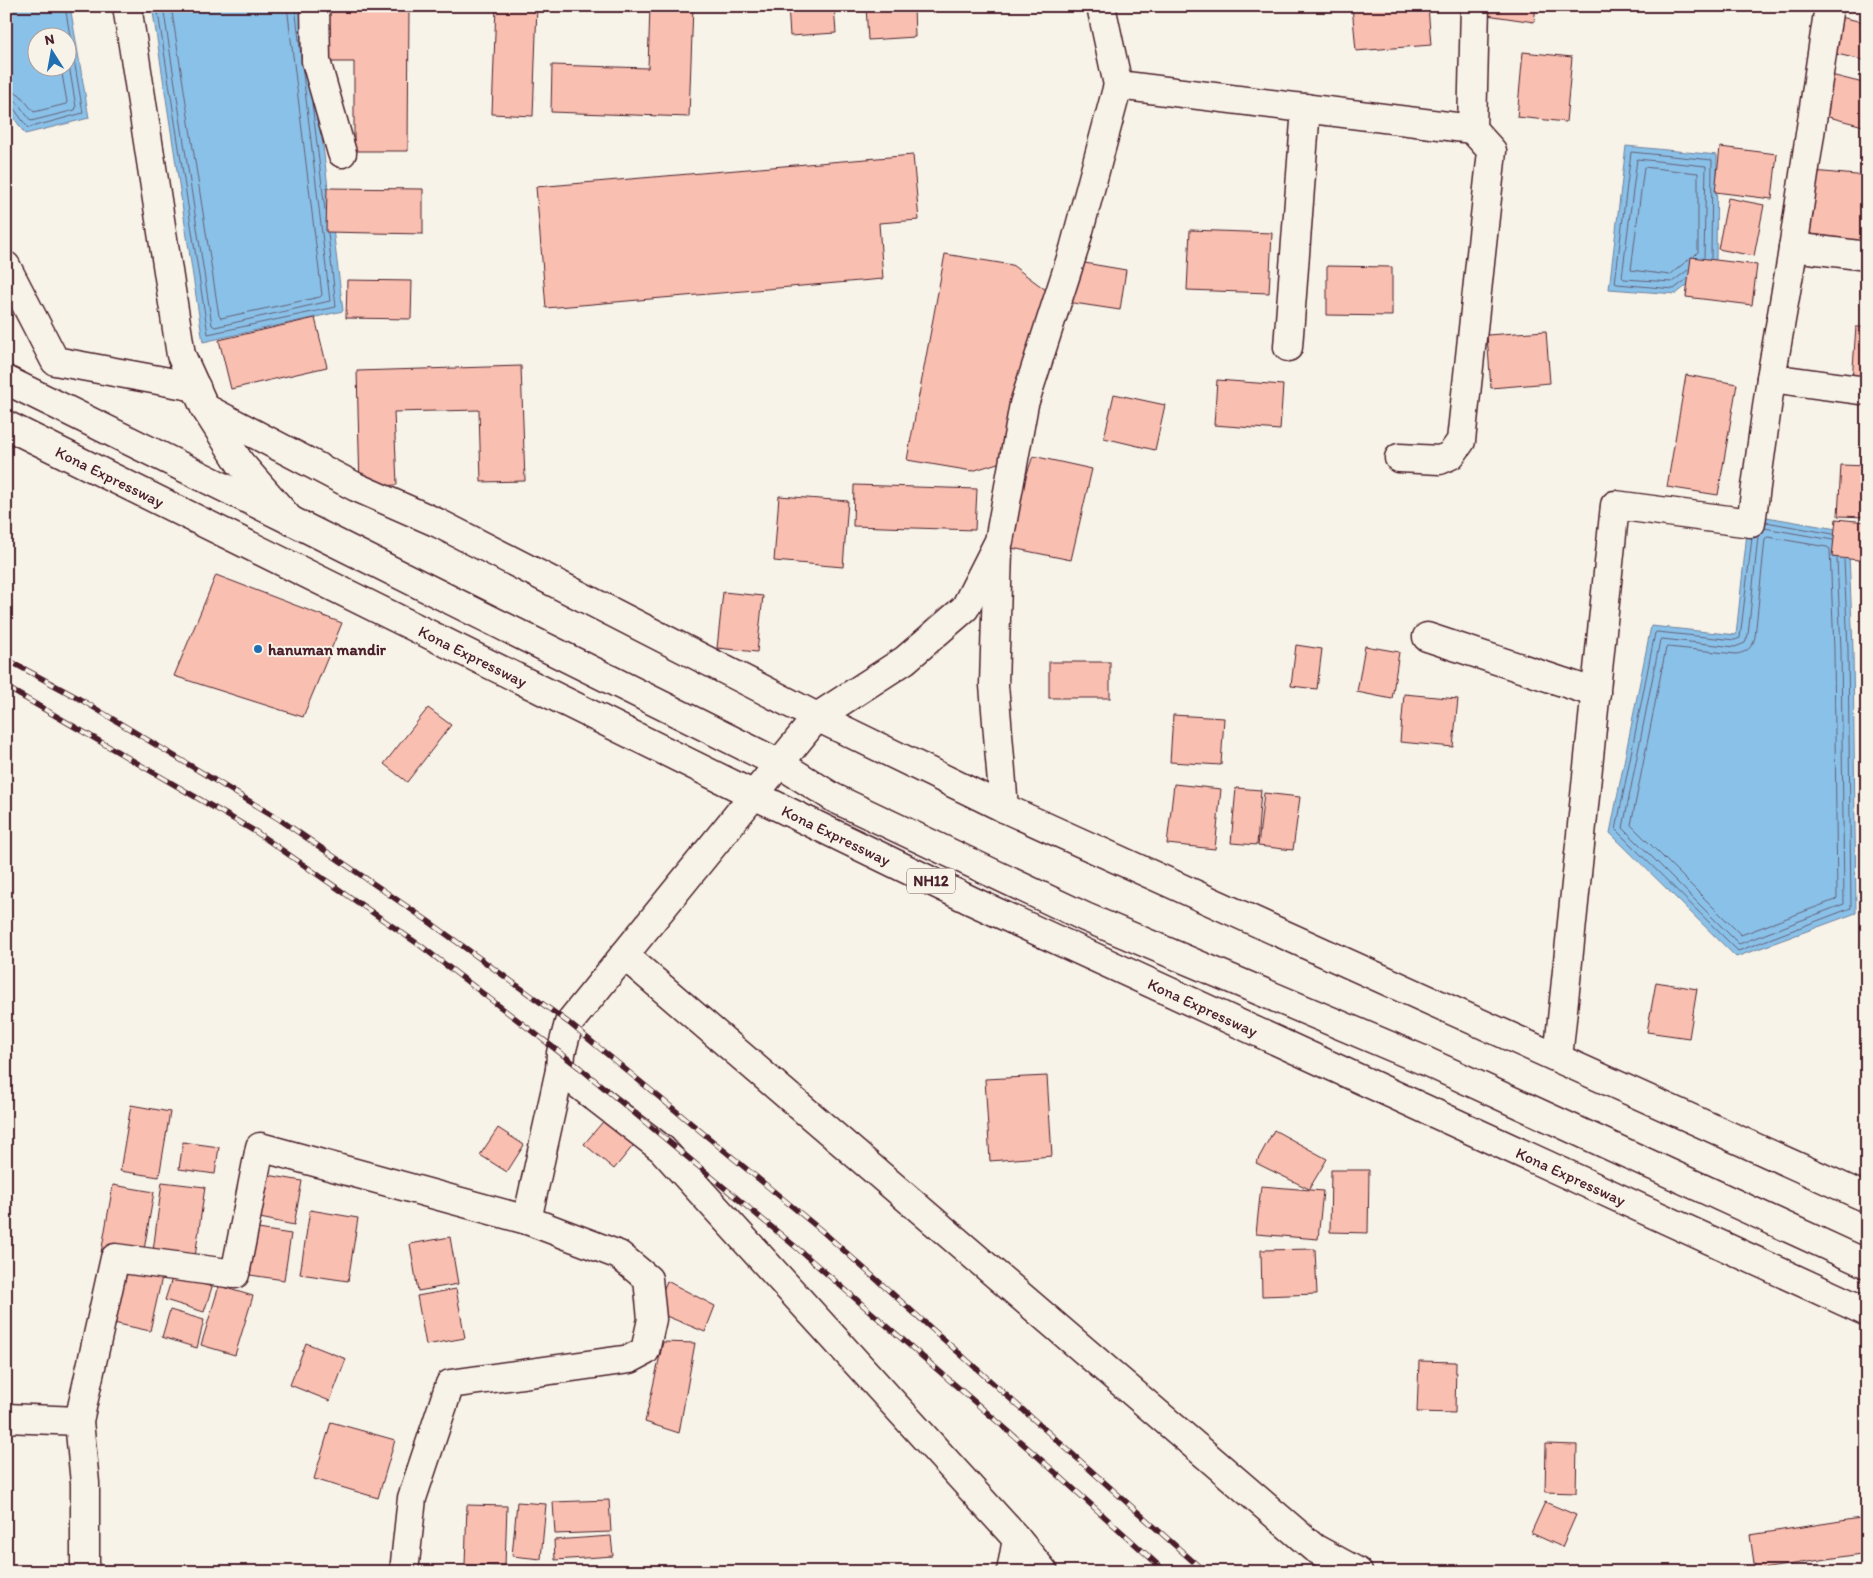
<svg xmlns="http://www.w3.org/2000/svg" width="1873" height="1578" viewBox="0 0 1873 1578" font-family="Itim,sans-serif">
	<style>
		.water { fill: #8ac1e8; stroke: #70809c; fill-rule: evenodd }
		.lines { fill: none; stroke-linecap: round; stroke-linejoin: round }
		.shore { stroke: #646077; stroke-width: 1 }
		.building { fill: #f9bfb0; stroke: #4a1f2b }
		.minor-casing { stroke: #4a1f2b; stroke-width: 31 }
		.trunk-casing { stroke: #4a1f2b; stroke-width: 31 }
		.minor { stroke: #f7f3e8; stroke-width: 28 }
		.trunk { stroke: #f7f3e8; stroke-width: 28 }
		.rail-casing { stroke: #4a1f2b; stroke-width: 5.5 }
		.rail { stroke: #f7f3e8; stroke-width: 4; stroke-dasharray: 11; stroke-linecap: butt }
		.poi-dot { fill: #1f6fb2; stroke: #f7f3e8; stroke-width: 2 }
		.labels { text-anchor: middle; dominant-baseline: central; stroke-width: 4; stroke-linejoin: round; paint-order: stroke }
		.shield { fill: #f7f3e8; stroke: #7e5f64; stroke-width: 1 }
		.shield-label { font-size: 15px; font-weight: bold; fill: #4a1f2b }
		.street-label { font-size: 16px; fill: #4a1f2b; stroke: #f7f3e8 }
		.poi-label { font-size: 16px; font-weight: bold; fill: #4a1f2b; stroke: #f7f3e8; text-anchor: start }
	</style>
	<rect width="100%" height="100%" fill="#f7f3e8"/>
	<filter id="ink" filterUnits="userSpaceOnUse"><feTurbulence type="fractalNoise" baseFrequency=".02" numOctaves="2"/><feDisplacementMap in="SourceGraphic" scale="10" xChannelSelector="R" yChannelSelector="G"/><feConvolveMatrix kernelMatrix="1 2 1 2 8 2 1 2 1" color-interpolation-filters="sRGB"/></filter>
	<g filter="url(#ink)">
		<g class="water">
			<path d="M6,6H70L89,118L25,134L6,106ZM38,38H68V68H38Z"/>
			<path d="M152,6H306L343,311L203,342Z"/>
			<path d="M1626,146L1717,155L1716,262L1676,294L1609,289Z"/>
			<path d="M1749,514L1848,531L1853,649L1856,913L1736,957L1610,833L1651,626L1736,635Z"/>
		</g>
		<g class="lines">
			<g class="shore">
				<path d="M157,6L208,334L336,307L328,233"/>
				<path d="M163,6L212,325L215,327L330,301L295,6"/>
				<path d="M171,6L219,316L221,318L320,297L322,295L287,6"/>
				<path d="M6,90L19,94L34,112L66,104L67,102L61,68"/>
				<path d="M6,98L16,101L31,121L75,110L76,107L68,59"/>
				<path d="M312,103L325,210"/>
				<path d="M6,104L12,106L28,128L83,113L65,6"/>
				<path d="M1689,259L1670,275L1631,270L1644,167L1698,173V252L1694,256"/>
				<path d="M1688,270L1672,282L1624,279L1622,277L1637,159L1706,166L1704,257"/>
				<path d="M1687,279L1674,289L1617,284L1615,283L1631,152L1712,160L1711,258"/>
				<path d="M1766,522L1833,534"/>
				<path d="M1764,528L1833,540"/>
				<path d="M1758,536L1748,635L1745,643L1735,647L1662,639L1660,640L1623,828L1739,944L1844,904L1841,650L1837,559"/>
				<path d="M1768,537L1827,547L1830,549L1834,650L1837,898L1835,900L1741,935L1631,825L1666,648L1668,647L1736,654C1746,653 1753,647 1755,637L1765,539Z"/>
				<path d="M1752,538L1740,638L1735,640L1657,632L1655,633L1616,830L1738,951L1851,908L1848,649L1844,560"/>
			</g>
		</g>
		<g class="building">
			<path d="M319,6H409L408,151H354V62H319Z"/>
			<path d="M496,6H537L533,116L492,114Z"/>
			<path d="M650,6H693L689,117L551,112L552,65L648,68Z"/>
			<path d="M788,6H834L836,33L790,36Z"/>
			<path d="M866,6H914L915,37L868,40Z"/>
			<path d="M1352,6H1428L1431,45L1356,51Z"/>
			<path d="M1489,6H1536L1534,22L1487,15Z"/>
			<path d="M1836,16L1867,23V61L1828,52Z"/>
			<path d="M1523,52L1572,57L1566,122L1517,117Z"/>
			<path d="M1831,75L1867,84V127L1821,115Z"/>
			<path d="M1720,147L1777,154L1772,199L1715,192Z"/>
			<path d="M913,155L919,220L879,223L883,279L546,308L536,187Z"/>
			<path d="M1813,171L1867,176V242L1804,233Z"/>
			<path d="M327,188L423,189V234L326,232Z"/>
			<path d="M1728,198L1764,205L1754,256L1718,249Z"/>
			<path d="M1190,230L1272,233L1269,293L1187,290Z"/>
			<path d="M945,254L1012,265L1046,290L1014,458L972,471L907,460Z"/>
			<path d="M1691,257L1757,265L1752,305L1686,297Z"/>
			<path d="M1073,261L1126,270L1120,310L1067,302Z"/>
			<path d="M1327,266L1392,267V316L1327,315Z"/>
			<path d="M347,280L412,281L411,319L346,318Z"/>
			<path d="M1867,284V316H1864Z"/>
			<path d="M315,318L327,367L231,389L219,340Z"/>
			<path d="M1856,327H1867V382L1852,381Z"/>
			<path d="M1546,331L1550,383L1491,388L1487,335Z"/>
			<path d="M521,366L525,481L481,482L479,410L394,412L397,485L360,487L357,371Z"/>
			<path d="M1686,375L1737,384L1718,495L1667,487Z"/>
			<path d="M1217,380L1283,385L1280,430L1214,425Z"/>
			<path d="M1114,394L1165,405L1155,450L1104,438Z"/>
			<path d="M1033,456L1092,469L1071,560L1002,546Z"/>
			<path d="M1841,465L1867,466V517L1838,516Z"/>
			<path d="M854,485L977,489L975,530L853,526Z"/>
			<path d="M779,496L848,501L843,567L774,561Z"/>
			<path d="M1836,519L1867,522V561L1832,557Z"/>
			<path d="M216,575L342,623L303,717L174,676Z"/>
			<path d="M723,592L763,596L757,652L717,648Z"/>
			<path d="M1296,645L1322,649L1317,689L1291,686Z"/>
			<path d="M1365,646L1399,652L1392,699L1357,692Z"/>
			<rect x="1049" y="662" width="61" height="36"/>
			<path d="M1404,694L1458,699L1453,747L1400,742Z"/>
			<path d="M428,708L451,725L407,782L384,764Z"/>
			<path d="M1173,715L1224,718L1221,765L1170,762Z"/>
			<path d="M1174,784L1221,789L1215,849L1167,844Z"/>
			<path d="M1236,788L1261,790L1257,845L1231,843Z"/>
			<path d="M1264,793L1300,797L1293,850L1258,846Z"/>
			<path d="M1656,982L1697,989L1689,1038L1647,1032Z"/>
			<path d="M1047,1076L1052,1156L990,1161L985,1079Z"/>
			<path d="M131,1105L170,1112L159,1177L120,1171Z"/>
			<path d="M607,1117L637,1141L614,1169L584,1144Z"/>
			<path d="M498,1128L524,1145L507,1172L480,1155Z"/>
			<path d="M1274,1130L1327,1159L1309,1189L1256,1163Z"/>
			<path d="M183,1142L219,1147L215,1174L179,1169Z"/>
			<path d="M1331,1170H1369L1368,1233L1330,1232Z"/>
			<path d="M268,1175L302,1181L294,1225L260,1218Z"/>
			<path d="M162,1182L205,1187L194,1264L152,1259Z"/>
			<path d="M113,1185L154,1192L142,1261L101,1253Z"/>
			<path d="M1261,1186L1323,1191L1318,1239L1256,1234Z"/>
			<path d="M310,1210L358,1218L348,1281L300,1274Z"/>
			<path d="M258,1229L291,1234L284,1280L250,1275Z"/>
			<path d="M450,1237L458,1284L418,1291L410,1244Z"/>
			<path d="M1315,1249L1317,1294L1262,1296L1261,1250Z"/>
			<path d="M121,1268L162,1277L150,1331L109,1322Z"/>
			<path d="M173,1275L212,1287L204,1312L165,1300Z"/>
			<path d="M667,1281L715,1306L705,1332L654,1311Z"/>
			<path d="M219,1286L253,1296L235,1355L201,1345Z"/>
			<path d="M456,1289L465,1338L426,1345L417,1296Z"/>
			<path d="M170,1310L204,1320L197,1348L162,1337Z"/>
			<path d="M663,1342L695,1343L679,1433L645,1422Z"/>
			<path d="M306,1343L346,1359L330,1401L290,1385Z"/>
			<path d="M1419,1361L1456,1362L1455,1413L1417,1412Z"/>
			<path d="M331,1422L395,1440L378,1498L314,1479Z"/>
			<path d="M1546,1444L1577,1445L1576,1493L1545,1492Z"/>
			<path d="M609,1500L611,1532L555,1534L553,1502Z"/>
			<path d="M517,1502L546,1504L541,1559L512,1556Z"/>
			<path d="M1545,1502L1576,1515L1562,1547L1531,1533Z"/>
			<path d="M467,1505L507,1506L505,1566L465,1565Z"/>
			<path d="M1867,1517V1553L1755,1570L1750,1535Z"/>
			<path d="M611,1536L613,1556L555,1560L554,1540Z"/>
		</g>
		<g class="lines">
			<g class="minor-casing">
				<g id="minor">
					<path d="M127,6L181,355L205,408L240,463L290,520"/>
					<path d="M315,6L316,61L342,153"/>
					<path d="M1829,6L1791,262L1771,378L1867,391"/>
					<path d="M1118,85L1472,129L1475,6"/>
					<path d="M1793,247L1867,256"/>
					<path d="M6,266L55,361L196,387"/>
					<path d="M1288,347L1306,108"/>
					<path d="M205,408L356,487L438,523L817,717L1004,808L1867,1198"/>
					<path d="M1399,458L1440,460L1451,455L1461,441L1492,151L1472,129"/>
					<path d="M998,550L994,685L1004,808"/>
					<path d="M1427,637L1596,693"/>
					<path d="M624,955L1314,1548L1358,1572"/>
					<path d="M1558,1058L1615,505L1751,523L1771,378"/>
					<path d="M560,1070L662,1149L1017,1539L1044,1572"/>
					<path d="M527,1220L560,1070L561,1053L569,1023L817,717L905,660L965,608L999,541L1024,404L1074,249L1118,85L1101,6"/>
					<path d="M6,1418L79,1421"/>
					<path d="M85,1572V1483L79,1421L115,1258L235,1274L260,1147L527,1220L619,1255L648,1279L652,1319L645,1351L630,1359L450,1384L412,1498L404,1572"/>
					<path d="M1011,1572L1017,1539"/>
				</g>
			</g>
			<g class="trunk-casing">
				<g id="trunk">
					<path d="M6,380L290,520L780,764L834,798L1085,917L1423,1060L1867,1264"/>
					<path id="s1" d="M6,425L754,795L972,901L1867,1312"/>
				</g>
			</g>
			<use href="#minor" class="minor"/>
			<use href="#trunk" class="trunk"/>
			<g class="rail-casing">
				<g id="rail">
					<path d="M6,659L78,698L279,819L428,921L569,1023L822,1231L1205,1572"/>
					<path d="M6,687L256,832L421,946L580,1068L797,1248L1037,1456L1166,1572"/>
				</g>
			</g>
			<use href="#rail" class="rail"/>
		</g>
	</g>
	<circle class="poi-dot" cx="258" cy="649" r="5"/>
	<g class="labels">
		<rect class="shield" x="907" y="868.5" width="48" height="25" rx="4"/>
		<g class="shield-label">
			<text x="931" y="881">NH12</text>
		</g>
		<g class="street-label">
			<text stroke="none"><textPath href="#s1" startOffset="116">Kona Expressway</textPath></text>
			<text stroke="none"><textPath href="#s1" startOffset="521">Kona Expressway</textPath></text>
			<text stroke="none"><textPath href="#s1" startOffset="926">Kona Expressway</textPath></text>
			<text stroke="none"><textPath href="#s1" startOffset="1331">Kona Expressway</textPath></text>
			<text stroke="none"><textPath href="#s1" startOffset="1736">Kona Expressway</textPath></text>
		</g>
		<g class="poi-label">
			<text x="268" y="649">hanuman mandir</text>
		</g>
	</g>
	<rect width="1873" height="1578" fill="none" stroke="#f7f3e8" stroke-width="25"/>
	<rect x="12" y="12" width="1848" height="1553" fill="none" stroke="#4a1f2b" stroke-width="2" filter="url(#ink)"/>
	<g transform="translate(52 52) rotate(349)"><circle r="24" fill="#f7f3e8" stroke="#b29e9c"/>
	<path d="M0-4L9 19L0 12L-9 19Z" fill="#1f6fb2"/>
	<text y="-8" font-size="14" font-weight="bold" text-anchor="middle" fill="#4a1f2b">N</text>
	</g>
</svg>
